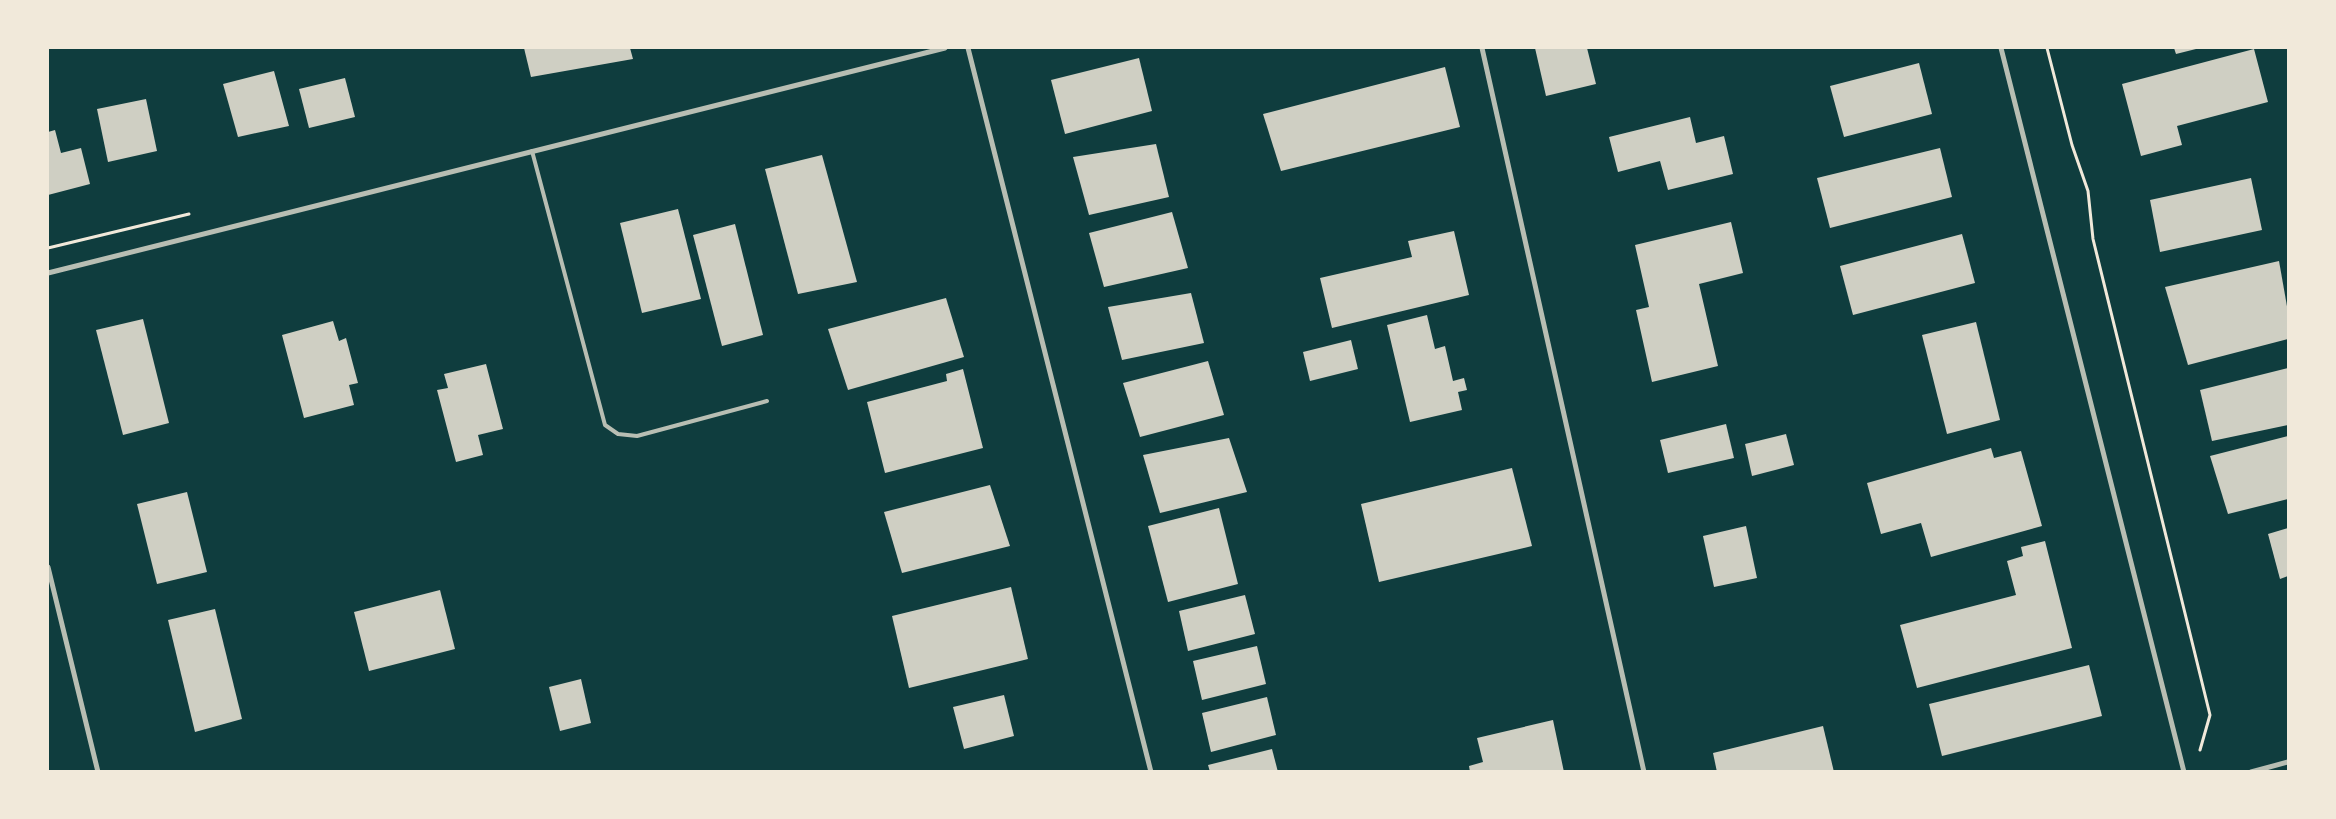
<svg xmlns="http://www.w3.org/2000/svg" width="2336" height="819" viewBox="0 0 2336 819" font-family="'Source Sans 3',sans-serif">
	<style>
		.building { fill: #cfcfc3 }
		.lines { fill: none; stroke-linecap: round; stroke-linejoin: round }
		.path { stroke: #f1e9da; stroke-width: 3 }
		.service { stroke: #b8beb3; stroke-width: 4 }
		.minor { stroke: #b8beb3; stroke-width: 5 }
	</style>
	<rect width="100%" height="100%" fill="#0f3d3e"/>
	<g class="building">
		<path d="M524,48H630L633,59L531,77Z"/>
		<path d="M1535,48H1587L1596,84L1546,96Z"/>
		<path d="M2174,48H2200L2176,54Z"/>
		<path d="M2254,49L2268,102L2177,126L2182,145L2141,156L2122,84Z"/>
		<path d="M1139,58L1152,111L1065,134L1051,80Z"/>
		<path d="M1919,63L1932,114L1844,137L1830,86Z"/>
		<path d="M1445,67L1460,127L1281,171L1263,114Z"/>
		<path d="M274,71L289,126L238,137L223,84Z"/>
		<path d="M345,78L355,117L309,128L299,89Z"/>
		<path d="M146,99L157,151L108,162L97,109Z"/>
		<path d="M1690,117L1696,143L1724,136L1733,174L1668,190L1660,161L1618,172L1609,137Z"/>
		<path d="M55,130L61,153L81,148L90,184L48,195V132Z"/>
		<path d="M1156,144L1169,197L1089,215L1073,157Z"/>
		<path d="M1940,148L1952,197L1830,228L1817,178Z"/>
		<path d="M822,155L857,282L798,294L765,169Z"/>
		<path d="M2251,178L2262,230L2160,252L2150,200Z"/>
		<path d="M678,209L701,299L642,313L620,223Z"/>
		<path d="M1172,212L1188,268L1104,287L1089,233Z"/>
		<path d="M1731,222L1743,273L1699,284L1718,366L1652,382L1636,310L1649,307L1635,245Z"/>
		<path d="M735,224L763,335L722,346L693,235Z"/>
		<path d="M1454,231L1469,295L1332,328L1320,278L1412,257L1408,241Z"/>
		<path d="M1962,234L1975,283L1853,315L1840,266Z"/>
		<path d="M2279,261L2288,312V339L2188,365L2165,287Z"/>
		<path d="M1191,293L1204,343L1122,360L1108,307Z"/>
		<path d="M946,298L964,357L848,390L828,329Z"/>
		<path d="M1427,315L1435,349L1445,346L1453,381L1464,378L1467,390L1458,392L1462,410L1410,422L1387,325Z"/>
		<path d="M143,319L169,423L123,435L96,330Z"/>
		<path d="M333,321L339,341L346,338L358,383L349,385L354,405L304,418L282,335Z"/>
		<path d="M1976,322L2000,420L1947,434L1922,335Z"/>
		<path d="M1351,340L1358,369L1310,381L1303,352Z"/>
		<path d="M1208,361L1224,415L1140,437L1123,383Z"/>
		<path d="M486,364L503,429L478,435L483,455L456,462L437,390L448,388L444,374Z"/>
		<path d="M2288,368V425L2212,441L2200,390Z"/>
		<path d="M963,369L983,448L885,473L867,402L947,381L946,374Z"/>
		<path d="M1726,424L1734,458L1668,473L1660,440Z"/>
		<path d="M1786,434L1794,465L1752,476L1745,444Z"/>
		<path d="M2288,436V499L2228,514L2210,456Z"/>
		<path d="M1229,438L1247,492L1160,513L1143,455Z"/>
		<path d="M1991,448L1994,458L2021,451L2042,526L1931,557L1921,523L1881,534L1867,483Z"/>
		<path d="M1512,468L1532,546L1379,582L1361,504Z"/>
		<path d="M990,485L1010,546L902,573L884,512Z"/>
		<path d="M187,492L207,572L157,584L137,504Z"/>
		<path d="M1219,508L1238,584L1168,602L1148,526Z"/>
		<path d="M1746,526L1757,578L1714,587L1703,536Z"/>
		<path d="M2288,528V576L2280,579L2268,534Z"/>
		<path d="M2045,541L2072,648L1917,688L1900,625L2016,595L2007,561L2023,556L2021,547Z"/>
		<path d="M1011,587L1028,659L909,688L892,616Z"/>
		<path d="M440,590L455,649L369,671L354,612Z"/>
		<path d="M1245,595L1255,634L1188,651L1179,611Z"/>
		<path d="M215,609L242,719L195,732L168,620Z"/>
		<path d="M1257,646L1266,684L1202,700L1193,661Z"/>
		<path d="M2089,665L2102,716L1942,756L1929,704Z"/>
		<path d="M581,679L591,723L560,731L549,687Z"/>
		<path d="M1004,695L1014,736L964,749L953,707Z"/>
		<path d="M1267,697L1276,735L1211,752L1202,713Z"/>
		<path d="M1553,720L1564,772H1470L1469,766L1483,762L1477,738Z"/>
		<path d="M1823,726L1834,772H1717L1713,753Z"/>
		<path d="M1272,749L1278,772H1210L1208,765Z"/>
	</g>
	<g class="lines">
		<g class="path">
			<path d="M2047,48L2072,145L2088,191L2093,239L2210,715L2200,750"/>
			<path d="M48,248L189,214"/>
		</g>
		<path class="service" d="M532,151L605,425L618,434L637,436L767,401"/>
		<g class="minor">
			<path d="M968,48L1151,772"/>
			<path d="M1482,48L1644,772"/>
			<path d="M2001,48L2184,772"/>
			<path d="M48,273L945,48"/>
			<path d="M48,567L98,772"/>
			<path d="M2251,772L2288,762"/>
		</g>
	</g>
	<rect width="2336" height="819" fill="none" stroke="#f1e9da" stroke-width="98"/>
</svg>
